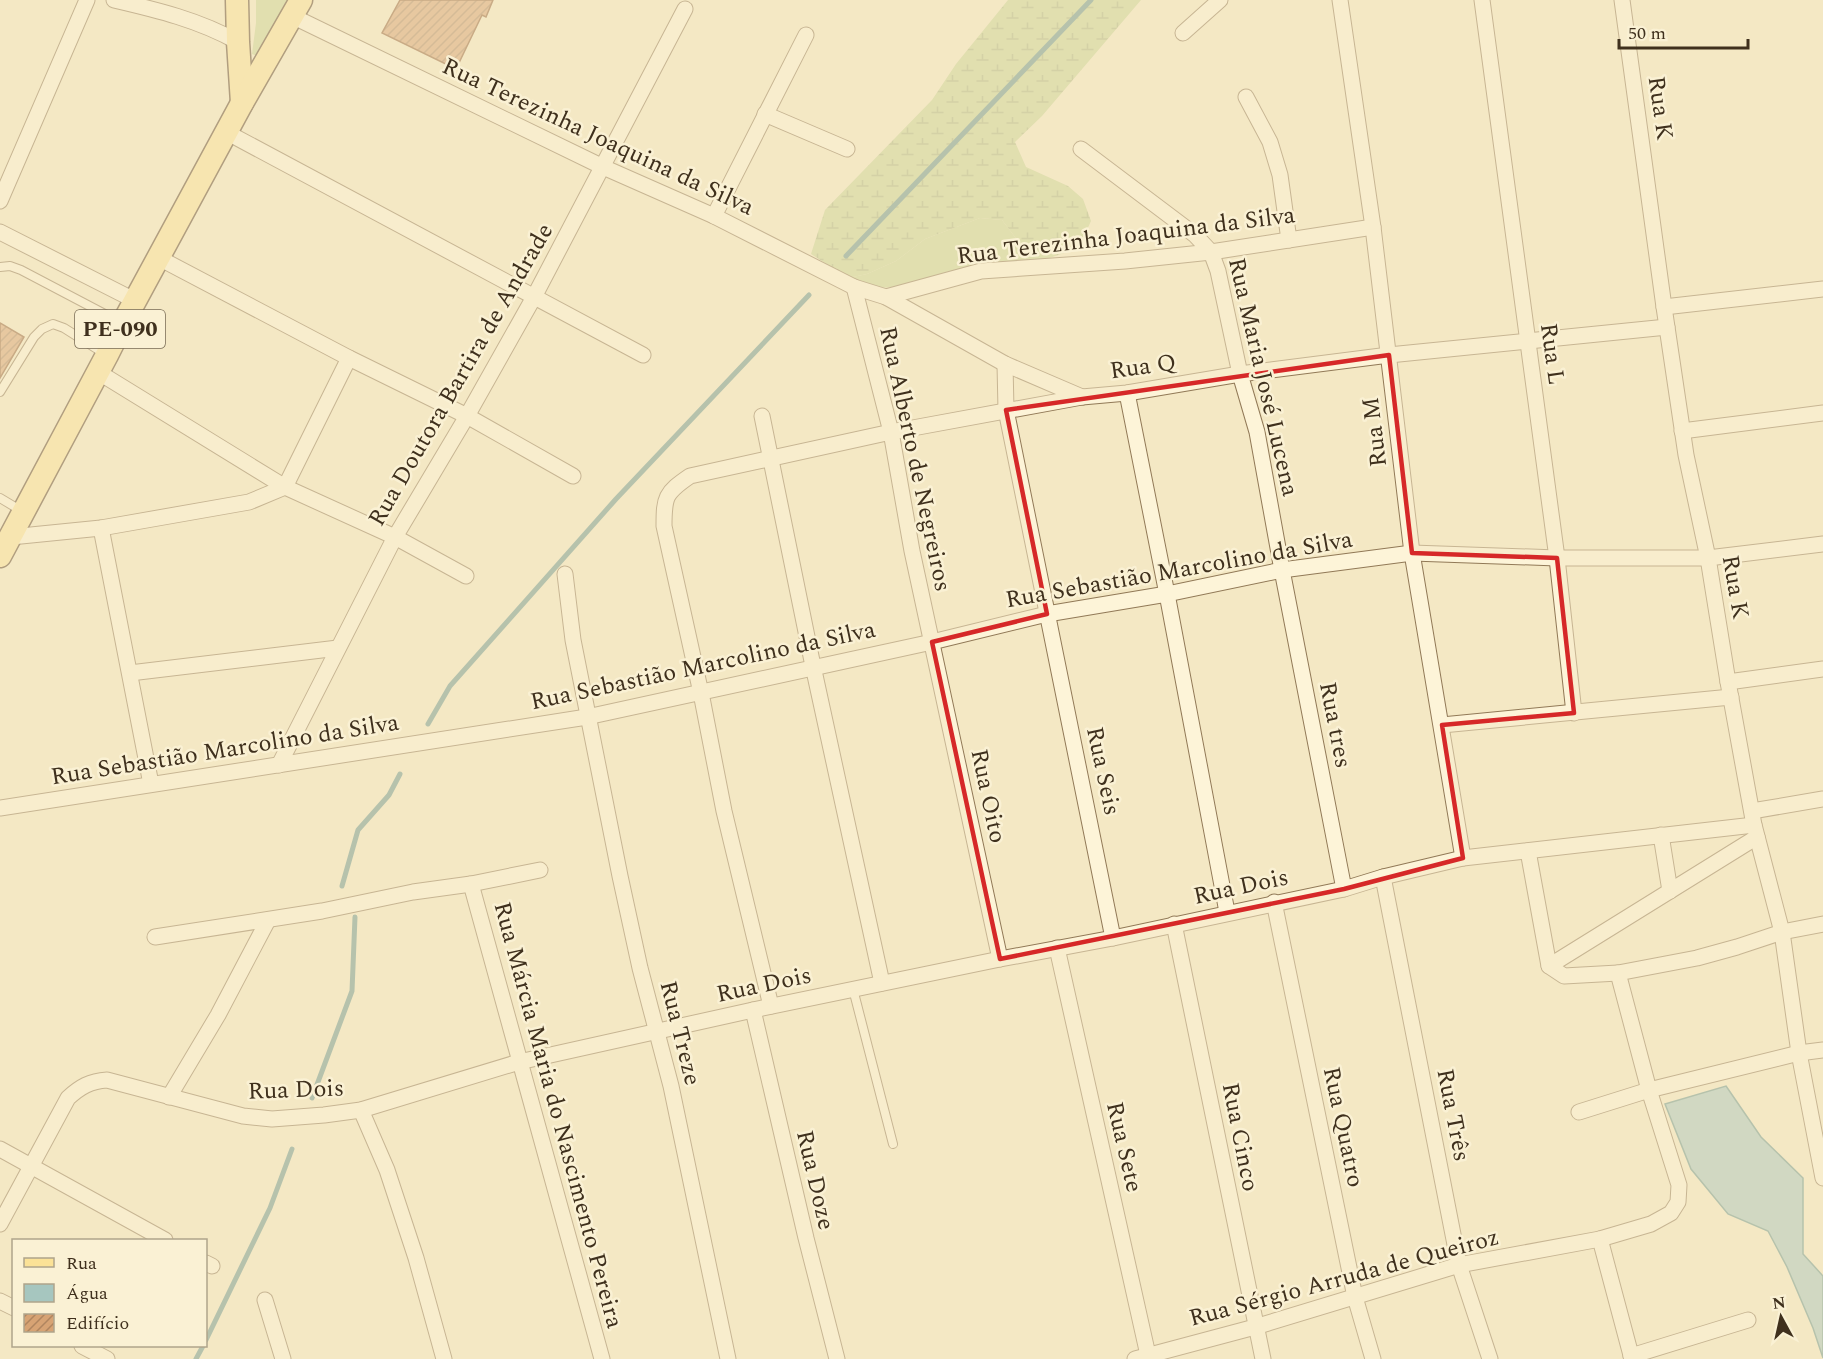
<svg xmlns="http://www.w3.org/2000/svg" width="1823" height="1359" viewBox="0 0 1823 1359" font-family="Spectral,serif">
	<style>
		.grass { fill: #c9d495 }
		.wetland { fill: url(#wetland-marsh) }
		.water { fill: #a6c6bf; stroke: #6b968e; stroke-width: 1.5 }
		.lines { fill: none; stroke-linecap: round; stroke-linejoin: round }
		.stream { stroke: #6b968e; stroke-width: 5 }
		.building { fill: url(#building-hatch); stroke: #946239; stroke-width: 1.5 }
		.lane-casing { stroke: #917957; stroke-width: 10 }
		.street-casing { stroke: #917957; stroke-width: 17 }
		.primary-casing { stroke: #5f462c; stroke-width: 25 }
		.lane { stroke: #fdf4d8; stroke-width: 8 }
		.street { stroke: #fdf4d8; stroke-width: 15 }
		.primary { stroke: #fbe297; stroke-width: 22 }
		.marked { fill: none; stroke: #d62828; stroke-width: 4.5; stroke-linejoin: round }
		.labels { text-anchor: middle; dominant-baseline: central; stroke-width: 5; stroke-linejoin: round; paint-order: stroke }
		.shield { fill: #faf1d4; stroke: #776a54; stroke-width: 1.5 }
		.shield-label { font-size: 22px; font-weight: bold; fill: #3f301d }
		.street-label { font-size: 24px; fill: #3f301d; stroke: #faf1d4 }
	</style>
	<defs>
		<pattern id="wetland-marsh" width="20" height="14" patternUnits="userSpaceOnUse" patternTransform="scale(1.5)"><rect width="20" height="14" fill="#c9d495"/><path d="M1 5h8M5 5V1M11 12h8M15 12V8" fill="none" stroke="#aeb680"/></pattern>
		<pattern id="building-hatch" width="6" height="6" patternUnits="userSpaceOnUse" patternTransform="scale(1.5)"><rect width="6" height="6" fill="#d7a374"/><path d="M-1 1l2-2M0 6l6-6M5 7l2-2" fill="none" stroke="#b0855f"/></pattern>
	</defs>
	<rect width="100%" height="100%" fill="#f4e8c4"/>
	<g class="grass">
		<path d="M256,0H289L257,56L252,54L256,23Z"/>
		<path d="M980,218L1002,220L1021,245L1043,260L902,287L873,288L848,278L867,274L896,261L925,239Z"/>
	</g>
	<path class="wetland" d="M1008,0H1141L1042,116L1015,142L1026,167L1068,186L1083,199L1091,221C1077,252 1073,250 1043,260L1021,245L1002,220L980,218L925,239L896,261L867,274L848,278L811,254L825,210L932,100L956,64Z"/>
	<path class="water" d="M1726,1086L1761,1137L1803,1178V1254L1823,1276V1358L1813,1328L1787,1267L1768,1231L1728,1214L1691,1169L1665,1104Z"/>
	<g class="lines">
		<g class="stream">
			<path d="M846,256L1091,0"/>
			<path d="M428,724L450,686L616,499L809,295"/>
			<path d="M342,886L358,830L389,795L400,774"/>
			<path d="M312,1098L352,991L355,917"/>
			<path d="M206,1340L270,1208L292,1149"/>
			<path d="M196,1359L203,1346"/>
		</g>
	</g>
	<g class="building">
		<path d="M400,0H493L486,17L482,15L456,69L382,33Z"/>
		<path d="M0,323L24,337L0,378Z"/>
	</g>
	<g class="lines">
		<g class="lane-casing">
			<g id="lane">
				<path d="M0,267L10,266L21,270L120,322"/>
				<path d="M0,392L34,337L42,329L53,324L64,328L105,354"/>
				<path d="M0,498L20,510"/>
				<path d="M853,989L893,1144"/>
			</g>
		</g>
		<g class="street-casing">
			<g id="street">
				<path d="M114,0C157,10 199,20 238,42"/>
				<path d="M1340,0L1373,227L1412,553L1463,858"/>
				<path d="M1482,0L1557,558L1574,713"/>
				<path d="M1622,0L1664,307L1686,455L1708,558L1728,682L1754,825L1782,932L1799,1053L1823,1178"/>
				<path d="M292,16L603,167L714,216L854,287L886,297L1005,364L1082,397"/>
				<path d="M1183,33L1220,0"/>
				<path d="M1246,97L1270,142L1280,175L1289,240"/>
				<path d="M765,114L847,149"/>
				<path d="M226,132L643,355"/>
				<path d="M1081,149L1195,235L1211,252L1218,271L1240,374L1257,432L1282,570L1344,889"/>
				<path d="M0,201L87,0"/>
				<path d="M714,216L806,35"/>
				<path d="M0,232L136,301"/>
				<path d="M159,258L349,358L467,416L573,476"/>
				<path d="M854,287L891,432L912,551L1000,959"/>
				<path d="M886,297L981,271L1125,261L1211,252L1373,227"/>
				<path d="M1664,307L1823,289"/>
				<path d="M1005,364L1006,410L1113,938"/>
				<path d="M98,372L285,487L395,537L466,576"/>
				<path d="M1127,393L1167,594L1227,912"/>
				<path d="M762,416L813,666L882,983"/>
				<path d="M1682,431L1823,413"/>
				<path d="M101,528L151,784"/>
				<path d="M11,537L101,528L249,502L285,487L349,358"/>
				<path d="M565,574L573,640L620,876L640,968L671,1086L728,1359"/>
				<path d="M130,673L338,648"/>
				<path d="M1728,682L1823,669"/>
				<path d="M1442,725L1731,697"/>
				<path d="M279,765L395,537L467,416L534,297L685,9"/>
				<path d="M0,808L587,717L932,642L1047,614L1167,594L1282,570L1412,553L1557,558H1708L1823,544"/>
				<path d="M1752,811L1823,799"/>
				<path d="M1661,835L1670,891"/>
				<path d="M1528,851L1549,966L1564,976L1618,973L1697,958L1737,947L1782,932L1823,924"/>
				<path d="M1383,877L1459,1265L1490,1359"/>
				<path d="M471,884L602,1359"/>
				<path d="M1274,902L1355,1297L1373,1359"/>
				<path d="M1174,924L1263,1359"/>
				<path d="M155,937L322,911L413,892L471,884L540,870"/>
				<path d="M1057,948L1148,1355"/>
				<path d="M1549,966L1757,837"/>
				<path d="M771,1006L724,811L701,693L664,526C664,497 665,493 690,476L891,432L1082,397L1127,393L1240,374L1389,355L1667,327"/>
				<path d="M753,1010L806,1238L837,1359"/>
				<path d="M169,1097L218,1015L268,920"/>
				<path d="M361,1110L387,1170L416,1258L444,1359"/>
				<path d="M1579,1112L1649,1090L1799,1053L1823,1050"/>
				<path d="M0,1149L165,1240"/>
				<path d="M0,1224L68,1098C80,1087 90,1081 107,1080L243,1116L272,1119L324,1115L361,1110L519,1062L753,1010L1000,959L1113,938L1344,889L1383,877L1463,858L1754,825"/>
				<path d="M1600,1239L1632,1359"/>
				<path d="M206,1263L212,1266"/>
				<path d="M265,1300L283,1359"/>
				<path d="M0,1301L14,1308"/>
				<path d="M82,1346L107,1359"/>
				<path d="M1631,1356L1748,1320"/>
				<path d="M1135,1359L1255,1327L1459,1265L1600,1239L1651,1224L1671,1213L1678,1202L1679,1185L1649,1090L1618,973"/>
			</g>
		</g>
		<g class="primary-casing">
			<g id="primary">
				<path d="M237,0L238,42L242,103"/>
				<path d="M0,556L107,355L123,323L242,103L301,0"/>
			</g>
		</g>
		<use href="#lane" class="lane"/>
		<use href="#street" class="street"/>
		<use href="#primary" class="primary"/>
	</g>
	<path d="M0 0H1823V1359H0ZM1389,355L1412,553L1557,558L1574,713L1442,725L1463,858L1344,889L1000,959L932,642L1047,614L1006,410Z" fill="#f4e8c4" fill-opacity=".55" fill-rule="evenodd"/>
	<path class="marked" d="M1389,355L1412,553L1557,558L1574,713L1442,725L1463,858L1344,889L1000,959L932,642L1047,614L1006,410Z"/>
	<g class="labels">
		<rect class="shield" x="75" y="310" width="90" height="38" rx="4.5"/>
		<g class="shield-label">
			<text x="120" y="329">PE-090</text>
		</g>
		<g class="street-label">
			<text transform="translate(1660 108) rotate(82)">Rua K</text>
			<text transform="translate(598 137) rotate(25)">Rua Terezinha Joaquina da Silva</text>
			<text transform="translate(1126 236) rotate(-7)">Rua Terezinha Joaquina da Silva</text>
			<text transform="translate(1552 354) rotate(82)">Rua L</text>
			<text transform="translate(1143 367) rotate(-8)">Rua Q</text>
			<text transform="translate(461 375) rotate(-60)">Rua Doutora Bartira de Andrade</text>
			<text transform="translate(1263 377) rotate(77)">Rua Maria José Lucena</text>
			<text transform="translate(1375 432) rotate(-97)">Rua M</text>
			<text transform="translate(915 459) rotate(78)">Rua Alberto de Negreiros</text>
			<text transform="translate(1179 570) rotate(-10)">Rua Sebastião Marcolino da Silva</text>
			<text transform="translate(1735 587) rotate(80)">Rua K</text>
			<text transform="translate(703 666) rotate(-12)">Rua Sebastião Marcolino da Silva</text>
			<text transform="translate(1335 725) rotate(79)">Rua tres</text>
			<text transform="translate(225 750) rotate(-9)">Rua Sebastião Marcolino da Silva</text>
			<text transform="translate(1103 771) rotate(78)">Rua Seis</text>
			<text transform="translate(988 796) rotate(78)">Rua Oito</text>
			<text transform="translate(1241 887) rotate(-12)">Rua Dois</text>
			<text transform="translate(764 985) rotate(-12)">Rua Dois</text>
			<text transform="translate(680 1033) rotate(76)">Rua Treze</text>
			<text transform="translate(296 1090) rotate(-2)">Rua Dois</text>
			<text transform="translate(558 1115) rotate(75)">Rua Márcia Maria do Nascimento Pereira</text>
			<text transform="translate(1453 1115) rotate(79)">Rua Três</text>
			<text transform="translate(1343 1127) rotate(78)">Rua Quatro</text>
			<text transform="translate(1240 1137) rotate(79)">Rua Cinco</text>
			<text transform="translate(1124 1147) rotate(77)">Rua Sete</text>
			<text transform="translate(815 1180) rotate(77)">Rua Doze</text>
			<text transform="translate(1344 1278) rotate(-15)">Rua Sérgio Arruda de Queiroz</text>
		</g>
	</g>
	<rect x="12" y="1239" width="195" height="108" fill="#faf1d4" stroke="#afa48b" stroke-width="1.5"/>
	<rect x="24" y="1258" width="30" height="9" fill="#fbe297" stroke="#afa48b" stroke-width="1.5"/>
	<text x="66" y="1269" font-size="18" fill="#3f301d">Rua</text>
	<rect x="24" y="1284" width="30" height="18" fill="#a6c6bf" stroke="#afa48b" stroke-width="1.5"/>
	<text x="66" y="1299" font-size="18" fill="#3f301d">Água</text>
	<rect x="24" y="1314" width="30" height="18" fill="url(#building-hatch)" stroke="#afa48b" stroke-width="1.5"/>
	<text x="66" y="1329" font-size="18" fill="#3f301d">Edifício</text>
	<g transform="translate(1781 1317) rotate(352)" stroke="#faf1d4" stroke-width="4.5" paint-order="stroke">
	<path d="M0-4.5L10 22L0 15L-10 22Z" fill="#3f301d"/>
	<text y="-9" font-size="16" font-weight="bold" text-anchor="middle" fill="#3f301d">N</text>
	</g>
	<path d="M1619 39v9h129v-9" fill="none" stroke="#3f301d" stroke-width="3"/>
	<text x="1628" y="39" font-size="18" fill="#3f301d" stroke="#faf1d4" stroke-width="4.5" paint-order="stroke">50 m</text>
</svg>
